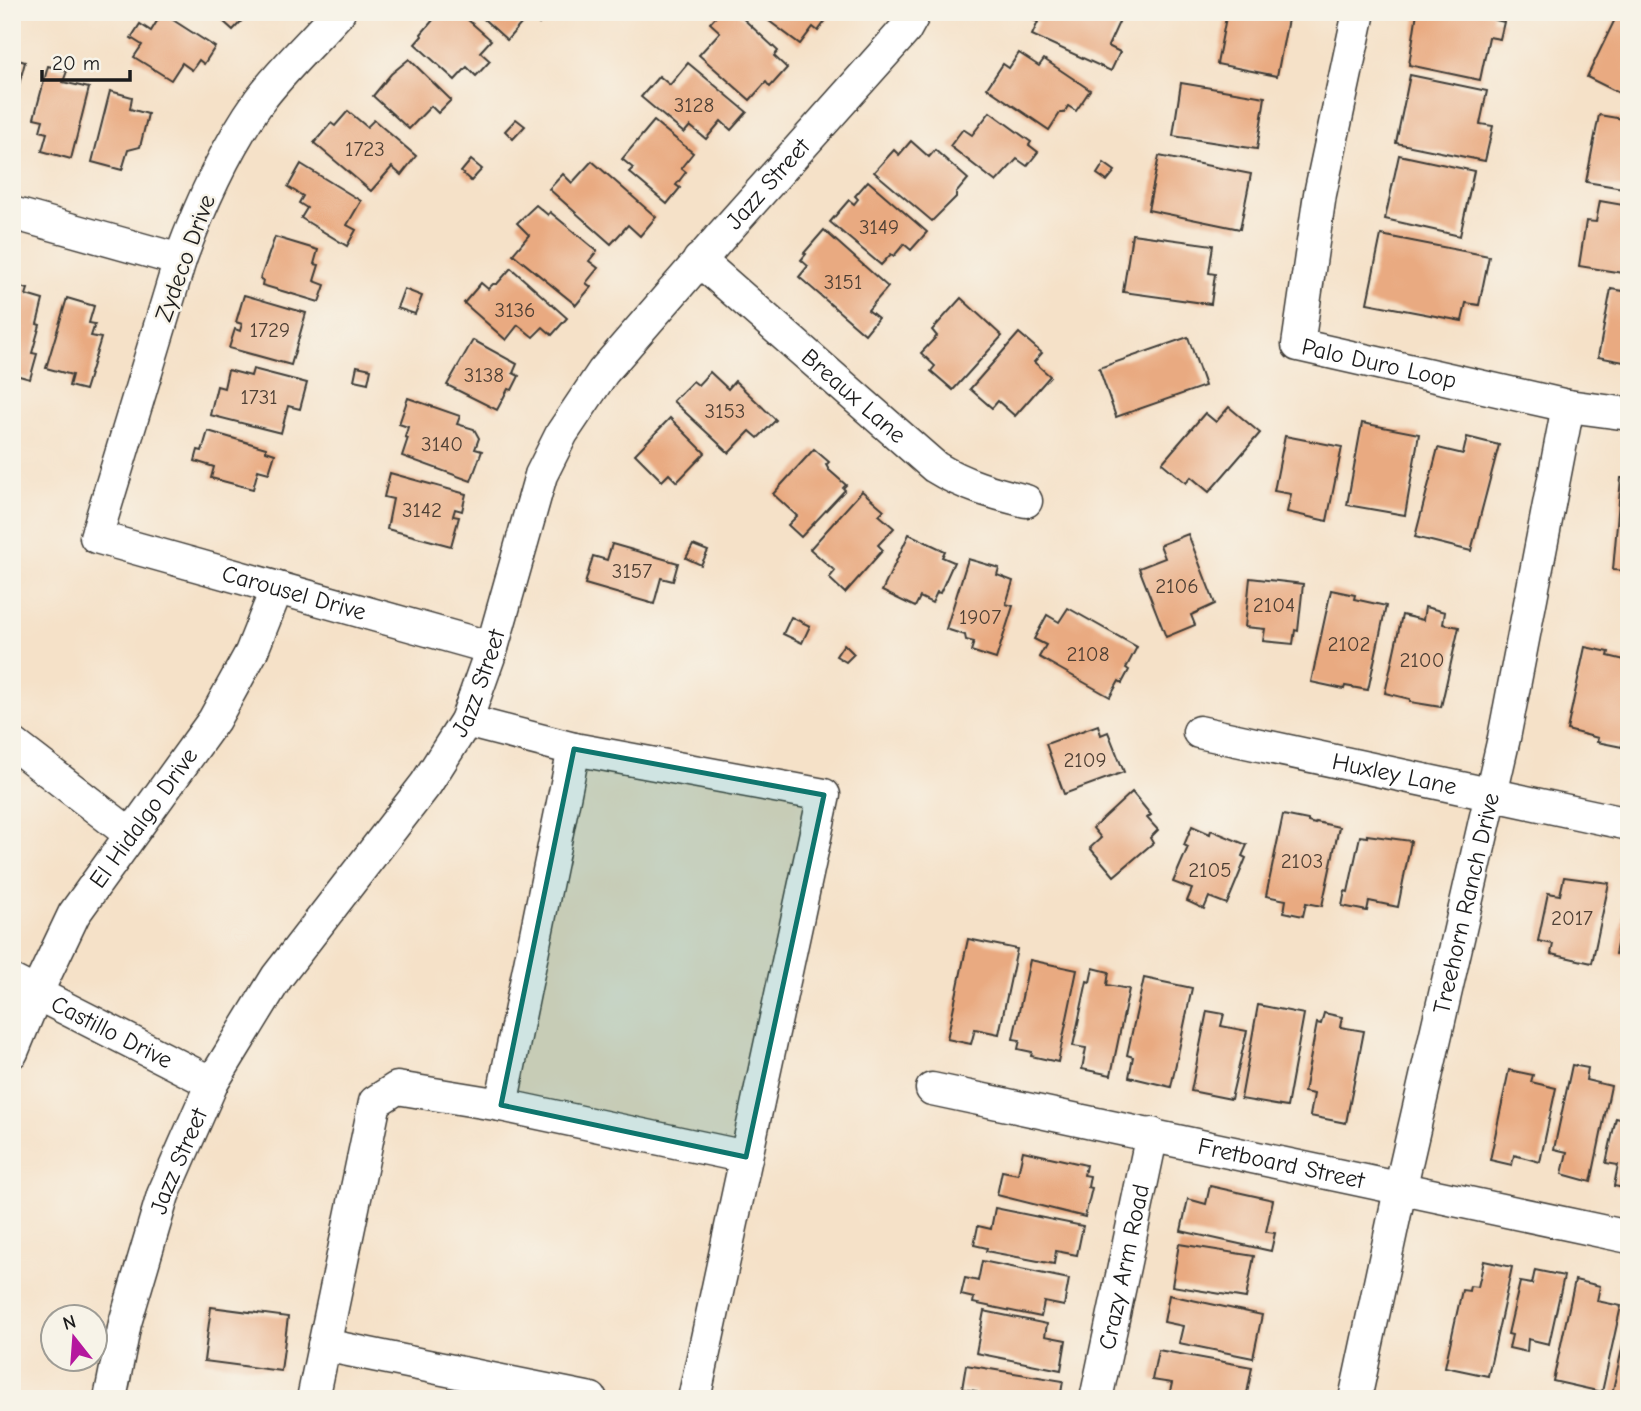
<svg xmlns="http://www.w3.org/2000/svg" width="1641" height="1411" viewBox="0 0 1641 1411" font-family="'Comic Neue',sans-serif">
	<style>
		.building { fill: #e9aa81 }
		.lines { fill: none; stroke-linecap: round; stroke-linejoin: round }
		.minor-casing { stroke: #3d3a36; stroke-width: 35 }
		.minor { stroke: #fff; stroke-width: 32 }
		.marked { fill: #0f766e; fill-opacity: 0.2; stroke: #0f766e; stroke-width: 5; stroke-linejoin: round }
		.labels { text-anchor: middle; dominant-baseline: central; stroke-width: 5; stroke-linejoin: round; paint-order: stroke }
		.number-label { font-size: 21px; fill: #4f4035 }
		.street-label { font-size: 24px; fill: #1c1c1c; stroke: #f7f3e8 }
	</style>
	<rect width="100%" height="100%" fill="#f7f3e8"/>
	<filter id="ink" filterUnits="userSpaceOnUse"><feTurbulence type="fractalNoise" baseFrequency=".0143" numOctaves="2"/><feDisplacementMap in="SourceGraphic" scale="14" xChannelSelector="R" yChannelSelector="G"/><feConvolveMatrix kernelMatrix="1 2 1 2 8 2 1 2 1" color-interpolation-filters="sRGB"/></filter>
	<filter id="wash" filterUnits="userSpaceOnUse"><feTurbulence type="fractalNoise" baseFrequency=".00686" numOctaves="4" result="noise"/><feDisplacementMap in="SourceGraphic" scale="28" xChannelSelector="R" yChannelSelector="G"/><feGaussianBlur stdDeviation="1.57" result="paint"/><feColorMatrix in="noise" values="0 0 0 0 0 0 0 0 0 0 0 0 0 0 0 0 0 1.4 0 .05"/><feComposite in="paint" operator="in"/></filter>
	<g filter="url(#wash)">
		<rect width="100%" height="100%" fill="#f5e1c8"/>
		<g id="blocks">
			<g class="building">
				<path d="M213,12H250L233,30Z"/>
				<path d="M440,12H459L491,40L480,52L490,61L476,76L467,67L455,80L415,44L422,36L421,34Z"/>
				<path d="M476,12H549L539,24L529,15L507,40Z"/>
				<path d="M720,12H736L778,51L774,56L787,68L770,87L766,82L750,100L699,55L720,32L710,23Z"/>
				<path d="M757,12H832L818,31L813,27L800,44Z"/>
				<path d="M1031,12H1104L1120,20L1108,46L1120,52L1111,71L1032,35L1038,22L1028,18Z"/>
				<path d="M1227,12H1252L1288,19L1277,76L1217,64Z"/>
				<path d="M1417,12H1490L1493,13L1492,19L1504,22L1500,39L1489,37L1480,80L1409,65Z"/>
				<path d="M162,13L215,47L204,64L199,60L192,70L182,63L171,80L134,57L142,45L131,38L140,24L151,31Z"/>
				<path d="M1618,13L1629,18V98L1587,77Z"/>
				<path d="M1019,53L1039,66L1044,59L1090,90L1076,111L1068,106L1064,113H1060L1049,130L987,88L1003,64L1009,68Z"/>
				<path d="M12,58L25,62L13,107H12Z"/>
				<path d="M409,59L451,100L438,113L431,106L409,129L373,96L391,74Z"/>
				<path d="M688,63L747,112L731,130L721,121L706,139L690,126L684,133L641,97L659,76L670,85Z"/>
				<path d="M48,66L67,71L63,82L89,88L71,159L42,151L47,133L40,131L43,120L34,118Z"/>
				<path d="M1410,75L1487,91L1480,124L1493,126L1485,161L1396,143Z"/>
				<path d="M1181,83L1265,97L1257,149L1173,136Z"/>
				<path d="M110,91L132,97L130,109L148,114L140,147L128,150L122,170L92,162Z"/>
				<path d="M348,111L367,127L374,120L416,156L401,175L392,167L371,191L314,143L331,123L335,126Z"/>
				<path d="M990,112L1031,142L1029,145L1038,152L1027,166L1017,159L996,182L950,146L963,129L972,135Z"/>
				<path d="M1599,115L1629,120V189L1586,182Z"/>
				<path d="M516,119L525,126L513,139L505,131Z"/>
				<path d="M654,121L693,153L681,168L686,172L676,185L680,188L667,204L629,172L633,168L622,159Z"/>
				<path d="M911,141L929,157L935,150L968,179L956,193V197L932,221L874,172L894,150L899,155Z"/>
				<path d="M1399,155L1474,171L1460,236L1385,219Z"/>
				<path d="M1159,156L1251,174L1240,229L1148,210Z"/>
				<path d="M471,160L482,169L471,181L461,172Z"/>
				<path d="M592,161L656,217L640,236L628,225L611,244L549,189L563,174L572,183Z"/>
				<path d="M1104,163L1115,171L1107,181L1097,174Z"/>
				<path d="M301,164L361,201L347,225L356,230L347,246L301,218L307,208L299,203L303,196L288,187Z"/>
				<path d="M868,181L927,232L911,250L904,244L894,256L891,254L881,265L830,222L849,200L854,204L858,199L855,196Z"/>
				<path d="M1600,201L1629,206V274L1579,266L1586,221L1596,222Z"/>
				<path d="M536,205L548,215L550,212L597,251L589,261L598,268L586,283L591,287L576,305L513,254L529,235L517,223Z"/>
				<path d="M824,230L888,287L868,310L878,318L865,334L799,277L808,266L801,260L806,254L804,253Z"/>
				<path d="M1132,234L1213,245L1209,273L1215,274L1211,304L1123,292Z"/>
				<path d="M1381,235L1489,256L1479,305L1466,303L1462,321L1367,303Z"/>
				<path d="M275,237L318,250L314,264L319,265L314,281L325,285L319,302L262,285L263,280L260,279Z"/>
				<path d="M511,268L567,318L552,335L543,327L533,337L518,325L506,340L464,303L481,283L488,289L493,284H497Z"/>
				<path d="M12,284L28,289L26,295L43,300L37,324L40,325L32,353L37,354L30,379L12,374Z"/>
				<path d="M404,289L422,296L415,314L397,308Z"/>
				<path d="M1611,289L1629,292V363L1598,357Z"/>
				<path d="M244,295L306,313L291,365L229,348L235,329L240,331L242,324L236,322Z"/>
				<path d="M67,298L94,306L89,323L95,324L91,336L101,338L85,390L69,386L72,375L46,368Z"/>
				<path d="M961,298L1002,336L953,390L931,371L935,366L921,353L937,336L932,330Z"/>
				<path d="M1019,333L1042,353L1034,362L1050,376L1015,416L998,401L992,408L970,389Z"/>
				<path d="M1188,337L1205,386L1116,417L1099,368Z"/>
				<path d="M473,340L517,364L513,373L519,376L512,390L508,389L497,410L447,385Z"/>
				<path d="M357,366L371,369L368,383L354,380Z"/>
				<path d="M253,369L307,383L300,409L288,406L281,433L210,415L217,386L224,388L228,370L251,376Z"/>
				<path d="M710,372L728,389L735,381L776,420L758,438L750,431L729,453L673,401L693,381L698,385Z"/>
				<path d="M408,398L460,416L457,424L474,429L479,438L475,449L482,451L471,481L402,456L408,438L405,437L408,427L399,424Z"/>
				<path d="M1229,407L1260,433L1209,492L1191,477L1186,483L1162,463L1205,413L1216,422Z"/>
				<path d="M670,418L705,453L677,482L669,474L662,481L635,454Z"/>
				<path d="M1362,423L1419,434L1405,515L1347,505Z"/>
				<path d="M208,431L266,448V451L275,454L269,473L258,470L253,489L211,478L214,467L195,461L198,450L202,451Z"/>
				<path d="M1285,436L1342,447L1327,521L1287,512L1291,494L1274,491Z"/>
				<path d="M1467,437L1499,445L1471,551L1415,537L1438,448L1463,454Z"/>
				<path d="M814,449L829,462L826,465L829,470L846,485L843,488L845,490L801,537L788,525L797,516L773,494Z"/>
				<path d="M390,473L466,494L462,511L455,509L453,516L459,517L451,546L387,529L393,499L384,497Z"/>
				<path d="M1621,478H1629V571L1613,570Z"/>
				<path d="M862,491L884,510L879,515L894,528L878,545L883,550L845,593L829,578L835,571L810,549Z"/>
				<path d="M909,534L945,551L942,557L954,562L940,593L937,592L932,603L920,597L915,607L882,591Z"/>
				<path d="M1188,534L1215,604L1191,615L1195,625L1166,637L1139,568L1165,558L1160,545Z"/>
				<path d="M612,544L678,563L673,581L661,578L654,604L585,584L593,556L607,560Z"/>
				<path d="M693,545L708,551L701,565L686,558Z"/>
				<path d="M968,559L999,568L997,575L1013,581L1006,604L1013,606L996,659L971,651L974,642L966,640L965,635L946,629Z"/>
				<path d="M1250,578L1303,584L1298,631L1295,630L1293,644L1263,641L1265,629L1245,627Z"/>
				<path d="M1331,590L1355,595L1354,599L1386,606L1368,690L1345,686L1344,689L1311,682Z"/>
				<path d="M1425,607L1445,612L1443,624L1459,627L1441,707L1410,702V699L1385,693L1402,615L1423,620Z"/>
				<path d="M1068,608L1137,647L1126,668L1129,670L1122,683L1119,681L1110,697L1039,657L1046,645L1034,639L1047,615L1059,622Z"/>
				<path d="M791,617L810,626L802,643L783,634Z"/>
				<path d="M844,644L854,654L846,662L836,656Z"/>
				<path d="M1585,647L1609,652L1608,656L1629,661V716L1622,747L1597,742L1598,738L1567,730Z"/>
				<path d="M1098,725L1101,735L1108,732L1124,772L1064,794L1046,744Z"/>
				<path d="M1132,792L1151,815L1147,818L1158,830L1150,838L1153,843L1114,876L1090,848L1101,838L1093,828Z"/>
				<path d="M1283,815L1308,820V822L1315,824L1316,822L1339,827L1322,906L1306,903L1303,916L1284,912L1286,900L1266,896Z"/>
				<path d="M1192,826L1210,834L1211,830L1247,845L1242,856L1246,858L1227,904L1209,897L1204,909L1187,901L1192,889L1173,882L1188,847L1184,845Z"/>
				<path d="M1367,835L1411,841L1398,907L1369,901L1367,911L1342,906L1345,891L1348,892L1360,836L1367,837Z"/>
				<path d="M1564,877L1609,883L1592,963L1551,954L1553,944L1538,941L1548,893L1560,895Z"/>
				<path d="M1628,892H1629V957L1615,954Z"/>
				<path d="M968,939L1017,949L999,1034L975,1029L971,1044L947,1039Z"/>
				<path d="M1030,960L1077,970L1058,1062L1031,1056L1032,1052L1018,1049L1020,1040L1013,1039Z"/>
				<path d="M1093,968L1109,972L1107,985L1129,989L1111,1075L1082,1069L1086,1048L1073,1046L1087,981L1090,982Z"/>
				<path d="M1144,978L1192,988L1171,1087L1129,1077L1133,1057L1127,1055Z"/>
				<path d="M1258,1005L1304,1014L1287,1107L1241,1099Z"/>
				<path d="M1207,1011L1224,1014L1221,1026L1247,1031L1231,1099L1191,1091Z"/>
				<path d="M1324,1013L1342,1017L1340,1027L1364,1031L1346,1123L1310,1116L1314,1094L1304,1092L1317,1023L1321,1024Z"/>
				<path d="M1572,1065L1588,1068L1586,1080L1611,1086L1591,1182L1562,1174L1567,1152L1554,1149Z"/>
				<path d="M1509,1070L1533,1075L1531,1082L1556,1088L1540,1162L1514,1155L1512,1165L1490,1160Z"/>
				<path d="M1616,1118L1629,1121V1189L1614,1186L1618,1165L1606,1163Z"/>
				<path d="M1023,1151L1086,1165L1084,1175L1090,1176L1088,1187L1092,1188L1085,1217L997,1195L1002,1171L1018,1174Z"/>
				<path d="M1210,1186L1273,1200L1266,1232L1275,1233L1271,1251L1181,1231L1188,1199L1206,1204Z"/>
				<path d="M995,1208L1083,1226L1077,1255L1056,1251L1054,1264L986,1251L987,1248L974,1245L978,1226L991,1229Z"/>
				<path d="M1179,1244L1254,1256L1246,1298L1172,1286Z"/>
				<path d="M982,1261L1069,1279L1064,1306L1044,1302L1041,1317L973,1303L974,1298L961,1295L965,1278L978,1281Z"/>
				<path d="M1484,1261L1512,1267L1488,1376L1445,1367L1462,1290L1469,1291L1470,1286L1478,1287Z"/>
				<path d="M1535,1270L1564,1276L1549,1344L1528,1339L1527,1352L1509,1348L1512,1335L1508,1334L1520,1282L1532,1284Z"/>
				<path d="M1575,1280L1600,1286L1597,1301L1621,1306L1602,1392L1553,1381Z"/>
				<path d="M1169,1295L1262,1315L1253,1358L1179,1343L1183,1326L1164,1322Z"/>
				<path d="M211,1307L288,1317L281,1371L204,1361Z"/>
				<path d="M984,1311L1047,1324L1045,1336L1066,1340L1061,1370L976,1353Z"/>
				<path d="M1628,1322H1629V1397L1612,1394Z"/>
				<path d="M1158,1350L1252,1367L1246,1399H1185L1169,1396L1172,1383L1152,1380Z"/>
				<path d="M966,1365L1063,1381L1060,1399H974L976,1391L962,1389Z"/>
			</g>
		</g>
	</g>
	<g filter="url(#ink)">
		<use href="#blocks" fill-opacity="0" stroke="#3d3a36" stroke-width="2"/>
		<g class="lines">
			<g class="minor-casing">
				<g id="minor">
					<path id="s1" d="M339,12C314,40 281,71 259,101C225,149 200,205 180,260L96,537L492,648"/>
					<path id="s2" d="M1359,12L1320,194L1298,345L1568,406L1629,414"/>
					<path d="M12,213L180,260"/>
					<path id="s3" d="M699,260L935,467C964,485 993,493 1026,501"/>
					<path d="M466,721L574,749"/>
					<path id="s4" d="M1199,732L1629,824"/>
					<path d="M12,743L130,834"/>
					<path id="s5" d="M12,981L212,1083"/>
					<path id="s6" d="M12,1052L36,994L74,914L214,720L251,653L277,588"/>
					<path id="s7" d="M932,1089L1629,1237"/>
					<path d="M501,1105L746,1157"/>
					<path d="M324,1345L591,1399"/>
					<path id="s8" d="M110,1399L125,1323L163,1195L212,1083L277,977L426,784L466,721L492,648L541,475L562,433L603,372L722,235L905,30L915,12"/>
					<path d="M313,1399L375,1102L397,1088L501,1105L574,749L824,795L694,1399"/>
					<path id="s9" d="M1096,1399L1152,1134"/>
					<path id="s10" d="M1355,1399L1400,1190L1504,738L1568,406"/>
				</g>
			</g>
			<use href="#minor" class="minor"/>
		</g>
	</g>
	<path class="marked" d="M574,749L824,795L746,1157L501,1105Z"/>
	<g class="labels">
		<g class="number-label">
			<text x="694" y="105">3128</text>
			<text x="365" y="149">1723</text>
			<text x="879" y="227">3149</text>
			<text x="843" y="282">3151</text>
			<text x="515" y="310">3136</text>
			<text x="270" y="330">1729</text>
			<text x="484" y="375">3138</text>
			<text x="259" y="397">1731</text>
			<text x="725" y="411">3153</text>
			<text x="442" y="444">3140</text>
			<text x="422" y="510">3142</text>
			<text x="632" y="571">3157</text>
			<text x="1177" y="586">2106</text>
			<text x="1274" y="605">2104</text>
			<text x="980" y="617">1907</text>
			<text x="1349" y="644">2102</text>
			<text x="1088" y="654">2108</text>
			<text x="1422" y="660">2100</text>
			<text x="1085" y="760">2109</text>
			<text x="1302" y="861">2103</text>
			<text x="1210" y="870">2105</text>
			<text x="1572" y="918">2017</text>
		</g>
		<g class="street-label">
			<text stroke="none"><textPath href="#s8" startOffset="1404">Jazz Street</textPath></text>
			<text transform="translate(185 258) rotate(-70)">Zydeco Drive</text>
			<text stroke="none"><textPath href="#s2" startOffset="422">Palo Duro Loop</textPath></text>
			<text stroke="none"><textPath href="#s3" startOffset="206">Breaux Lane</textPath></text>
			<text stroke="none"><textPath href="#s1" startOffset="793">Carousel Drive</textPath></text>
			<text stroke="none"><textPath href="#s8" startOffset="816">Jazz Street</textPath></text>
			<text stroke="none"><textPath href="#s4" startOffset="200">Huxley Lane</textPath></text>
			<text stroke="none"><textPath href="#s6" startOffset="270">El Hidalgo Drive</textPath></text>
			<text stroke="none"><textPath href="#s10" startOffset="508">Treehorn Ranch Drive</textPath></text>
			<text stroke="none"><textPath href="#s5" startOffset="112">Castillo Drive</textPath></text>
			<text stroke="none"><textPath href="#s8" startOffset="248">Jazz Street</textPath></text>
			<text stroke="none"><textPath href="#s7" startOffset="357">Fretboard Street</textPath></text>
			<text stroke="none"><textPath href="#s9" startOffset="135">Crazy Arm Road</textPath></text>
		</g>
	</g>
	<rect width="1641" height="1411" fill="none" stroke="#f7f3e8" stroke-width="42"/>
	<g transform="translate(74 1338) rotate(343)"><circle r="33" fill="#f7f3e8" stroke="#9f9d96" stroke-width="2"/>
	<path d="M0-5L12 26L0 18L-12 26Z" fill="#b5179e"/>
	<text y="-10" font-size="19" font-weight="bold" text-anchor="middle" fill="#1c1c1c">N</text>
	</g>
	<path d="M42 70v10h88v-10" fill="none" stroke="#1c1c1c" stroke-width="3.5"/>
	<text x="52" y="70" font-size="21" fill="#1c1c1c" stroke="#f7f3e8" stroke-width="5" paint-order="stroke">20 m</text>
</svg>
